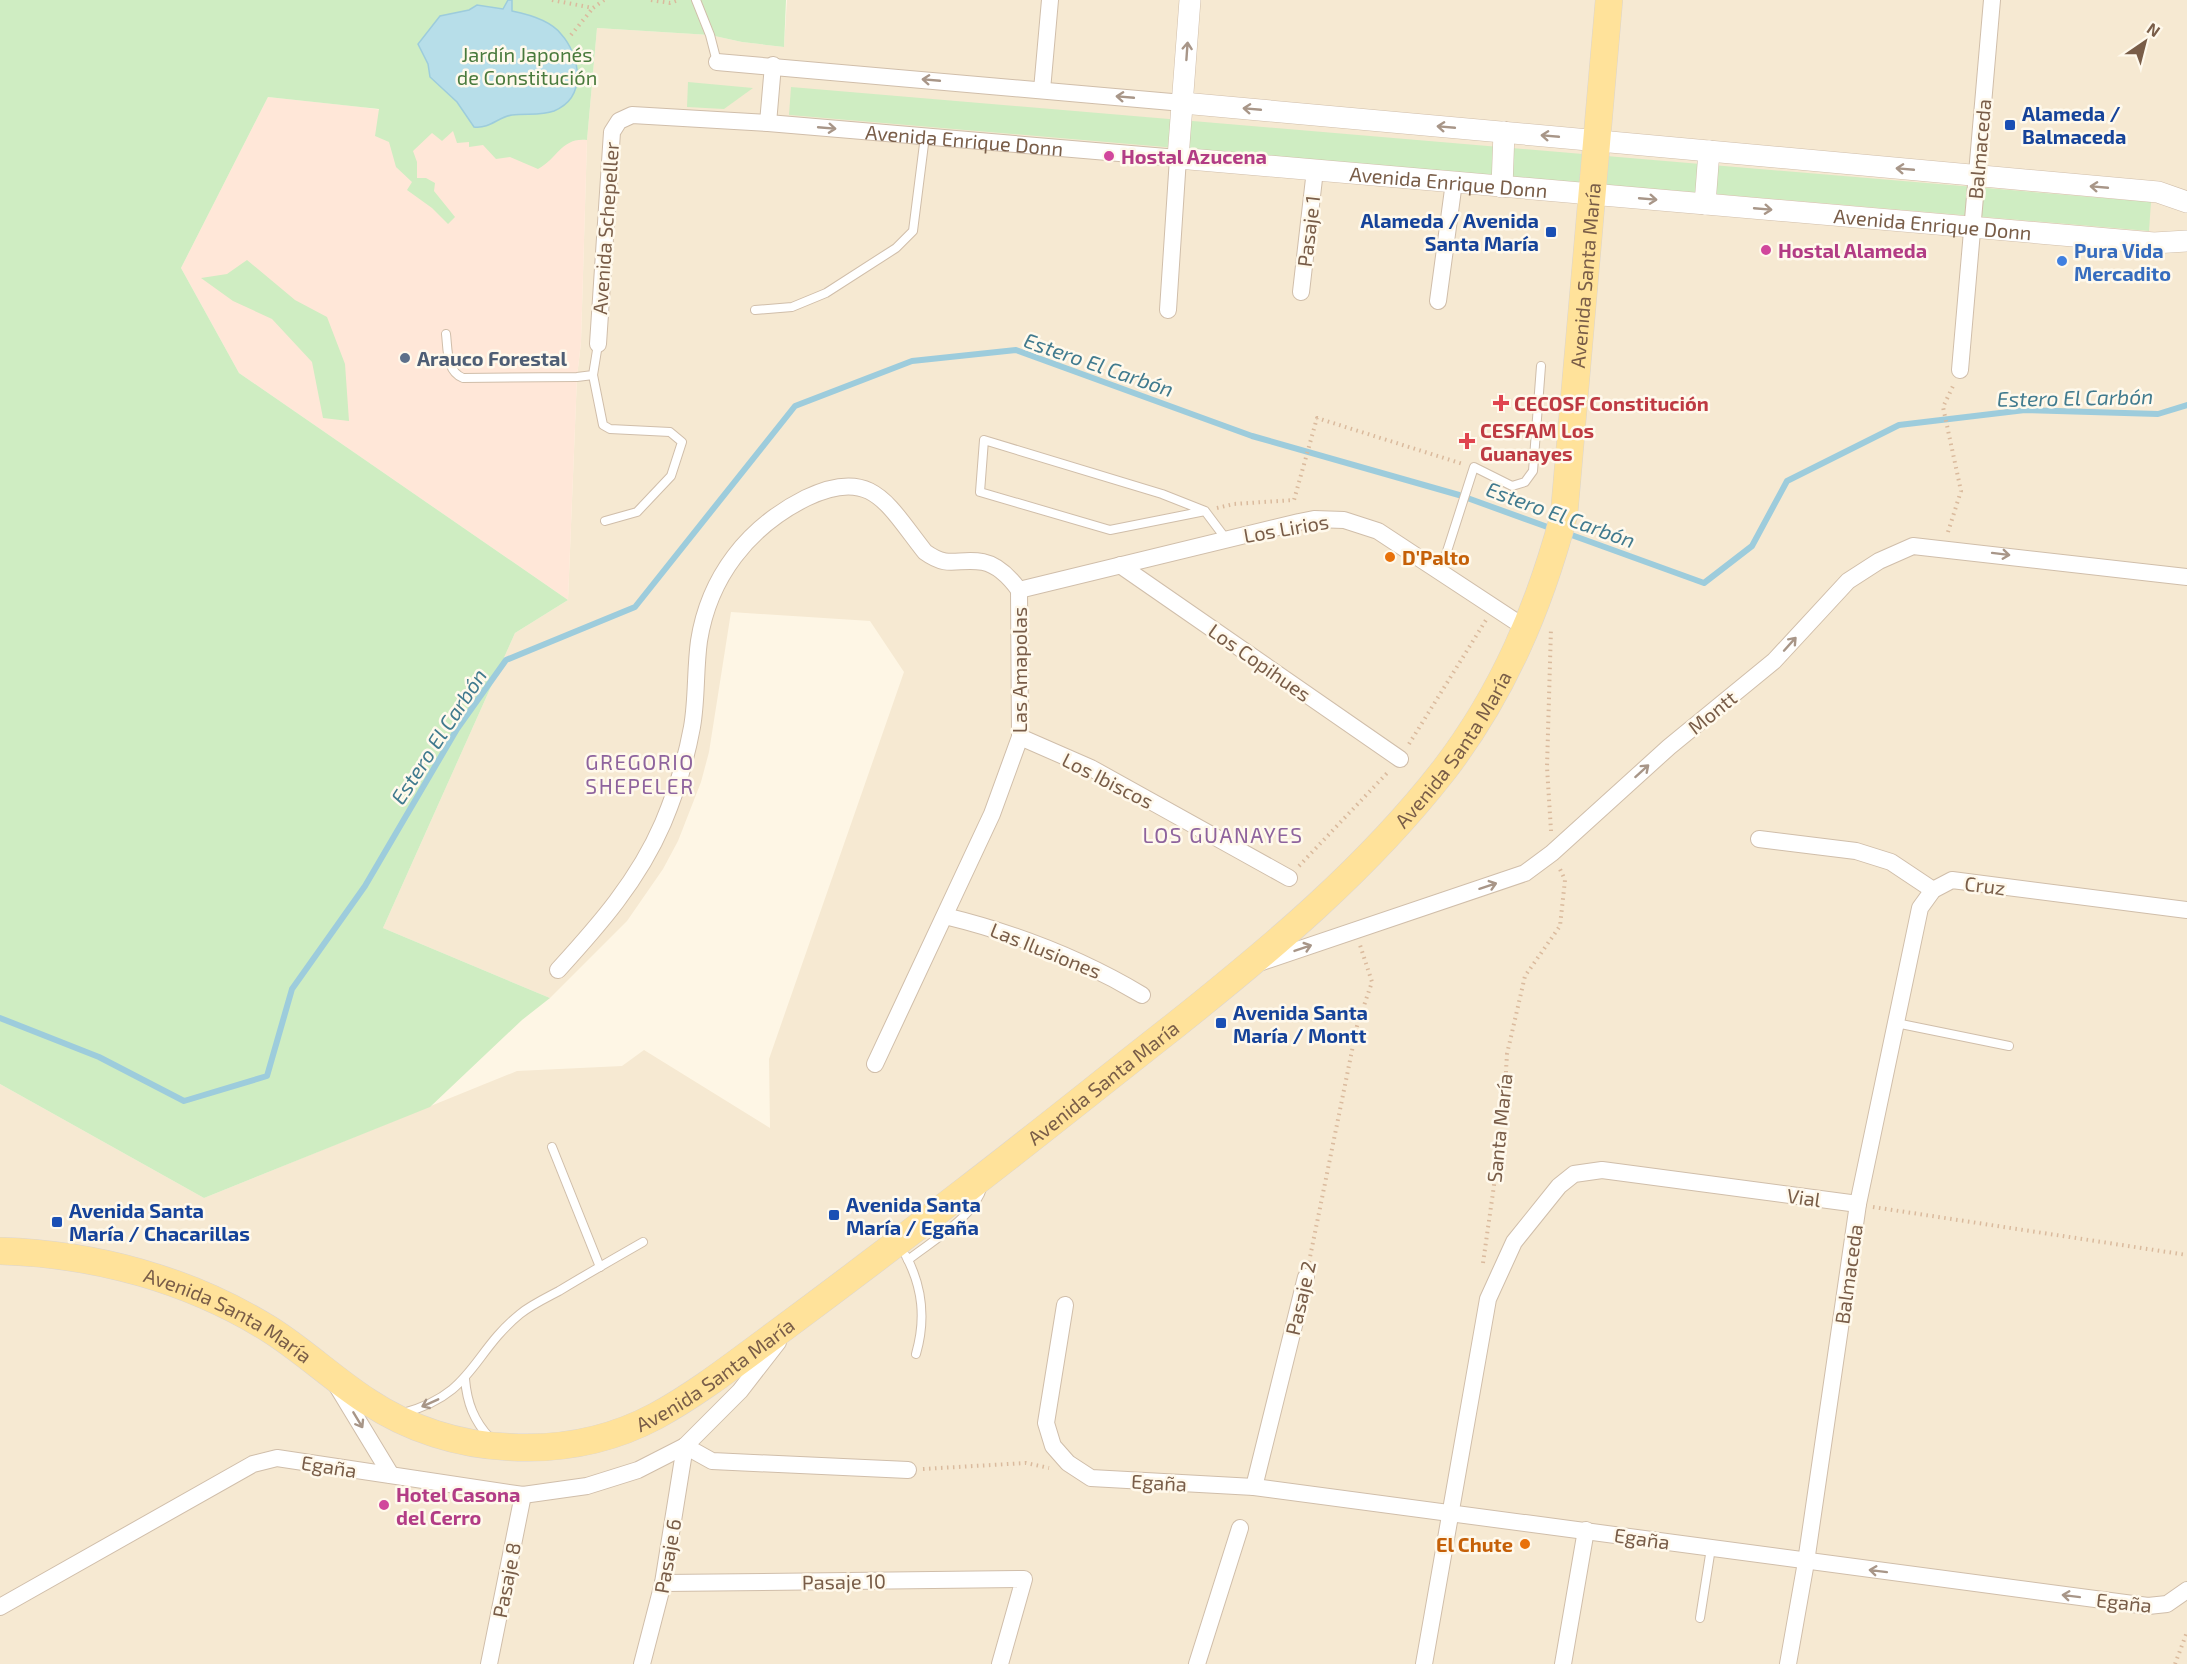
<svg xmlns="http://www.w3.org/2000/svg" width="2187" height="1664" viewBox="0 0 2187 1664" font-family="'Exo 2',sans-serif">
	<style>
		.residential { fill: #f6e9d2 }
		.commercial { fill: #ffe7d8 }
		.green { fill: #cfedc2 }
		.water { fill: #b7dee9; stroke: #9dccdc; stroke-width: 1.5 }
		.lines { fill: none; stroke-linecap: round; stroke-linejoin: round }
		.stream { stroke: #9dccdc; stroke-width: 6 }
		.service-casing { stroke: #d0beaa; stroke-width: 10 }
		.minor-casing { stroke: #d0beaa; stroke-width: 18 }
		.tertiary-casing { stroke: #d0beaa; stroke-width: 22 }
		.primary-casing { stroke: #dcd5cf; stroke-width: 28 }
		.path { stroke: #daba9d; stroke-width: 4; stroke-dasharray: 1.5 4.5; stroke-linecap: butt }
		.service { stroke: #fff; stroke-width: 8 }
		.minor { stroke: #fff; stroke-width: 16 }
		.tertiary { stroke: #fff; stroke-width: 21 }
		.primary { stroke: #ffe29a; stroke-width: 27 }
		.oneway { stroke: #a89688 }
		.transit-dot { fill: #1a4fb4; stroke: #fff9ec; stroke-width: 2 }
		.hotel-dot { fill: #d1479c; stroke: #fff9ec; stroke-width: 2 }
		.shop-dot { fill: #3f7fe0; stroke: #fff9ec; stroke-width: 2 }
		.service-dot { fill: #5c6f8a; stroke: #fff9ec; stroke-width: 2 }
		.health-dot { fill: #e0444e; stroke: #fff9ec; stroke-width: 2 }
		.food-dot { fill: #e8710a; stroke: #fff9ec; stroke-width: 2 }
		.labels { text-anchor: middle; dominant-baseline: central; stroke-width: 5; stroke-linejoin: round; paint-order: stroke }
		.park-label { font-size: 20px; fill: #497a3c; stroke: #fff9ec }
		.transit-label { font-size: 20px; font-weight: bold; fill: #164399; stroke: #fff9ec; text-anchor: start }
		.street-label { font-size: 20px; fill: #795d48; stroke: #fff9ec }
		.hotel-label { font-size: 20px; font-weight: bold; fill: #b23c85; stroke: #fff9ec; text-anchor: start }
		.shop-label { font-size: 20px; font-weight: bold; fill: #366cbe; stroke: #fff9ec; text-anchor: start }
		.service-label { font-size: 20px; font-weight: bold; fill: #4e5e75; stroke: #fff9ec; text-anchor: start }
		.health-label { font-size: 20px; font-weight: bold; fill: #be3a42; stroke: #fff9ec; text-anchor: start }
		.food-label { font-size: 20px; font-weight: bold; fill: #c56008; stroke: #fff9ec; text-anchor: start }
		.water-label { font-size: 21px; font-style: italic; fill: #407a8e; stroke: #fff9ec }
		.neighbourhood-label { font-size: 21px; letter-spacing: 1.5px; fill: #8e639d; stroke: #fff9ec }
	</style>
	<rect width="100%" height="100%" fill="#fef6e5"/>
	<path class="residential" d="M787,0H2187V1664H0V1084L204,1198L517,1071L622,1066L644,1050L770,1128L769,1059L904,672L870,621L731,612L709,752L701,782L678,841L663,869L627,921L550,998L383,928L515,633L568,600L577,377L581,342L587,140L597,28L710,35L742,42L784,47Z"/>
	<path class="commercial" d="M268,97L361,107L587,140L581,342L577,377L568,600L239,373L181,268Z"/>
	<g class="green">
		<path d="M0,0H786L784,47L742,42L710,35L597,28L587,140C562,137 558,158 538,169L510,157L496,159L483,145L469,147V142L457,143L453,131L442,141L432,133L413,151L417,162V178H426L435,183L434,191L455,217L448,224L432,208L407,190L412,182L396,167L389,142L375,136L379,109L268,97L181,268L239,373L568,600L515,633L383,928L550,998L522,1020L430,1107L204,1198L0,1084Z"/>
		<path d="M688,82L753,88L724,109L687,107Z"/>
		<path d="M791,87L2151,202L2149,231L789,115Z"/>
		<path d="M247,260L295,300L327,317L345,364L349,421L323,418L312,362L272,319L233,301L201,278L227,274Z"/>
	</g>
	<path class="water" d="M508,0H512V11C527,14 551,21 561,34C580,55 588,97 554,111C541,116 526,113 512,115C498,117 490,129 474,127L457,102L430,77L428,64L418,44L440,16L469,10L477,5L503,9Z"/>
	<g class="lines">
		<g class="stream">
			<path d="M1566,533L1704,583L1752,546L1787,481L1899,425L2025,410L2158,414L2187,405"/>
			<path d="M0,1018L99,1057L184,1101L267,1076L292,989L365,886L457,729L506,660L635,607L795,406L912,361L1016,350L1252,436L1459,495L1553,529"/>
		</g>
		<g class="service-casing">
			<g id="service">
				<path d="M696,0L710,35L717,62"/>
				<path d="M755,310L792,307L826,293L896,248L913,231L925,136"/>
				<path d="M446,334C448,350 446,371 463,378L577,377L593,375L598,344"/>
				<path d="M593,375L603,425L610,429L670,432L682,442L671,476L637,512L605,521"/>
				<path d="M1205,511L1110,530L980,492L984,440L1162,494L1205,511L1226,539"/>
				<path d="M1441,570L1474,467L1512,486L1525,482L1533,471L1541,366"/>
				<path d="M1896,1023L2009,1046"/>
				<path d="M552,1147L600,1267"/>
				<path d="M906,1256C923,1288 926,1319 916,1354"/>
				<path d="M908,1260C933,1240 974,1218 983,1186"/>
				<path d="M465,1379C467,1403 474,1421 490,1438"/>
				<path d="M403,1413C474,1394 471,1354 520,1314C531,1305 546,1298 559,1291C587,1274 615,1258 643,1242"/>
				<path d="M1700,1618L1711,1548"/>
			</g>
		</g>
		<g class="minor-casing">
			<g id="minor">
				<path d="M717,62L1183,103"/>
				<path d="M1042,90L1050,0"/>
				<path d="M768,123L773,65"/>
				<path d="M1301,292L1315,170"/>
				<path d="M1438,301L1454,182"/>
				<path id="s1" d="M598,344L612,132L619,121L632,115L768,123L1178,158L1168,310"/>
				<path d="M1960,370L1992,0"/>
				<path d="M1120,565L1400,759"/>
				<path d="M1019,590L1299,522L1314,519L1344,520L1378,531L1527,629"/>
				<path d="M1020,737L1091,768L1289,878"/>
				<path d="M1759,839L1856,851L1891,862L1933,890"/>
				<path d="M945,916C1015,933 1080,958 1142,995"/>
				<path d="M1262,962L1525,873L1552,853L1669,747L1774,661L1848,581L1879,561L1913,546L2187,577"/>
				<path d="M558,970C599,925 638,881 663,823C676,792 686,760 692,727C697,699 695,670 699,641C709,577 748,527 806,498C872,466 887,504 925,552C950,570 958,557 983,562C998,565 1011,579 1019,590L1020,737L992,814L875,1064"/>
				<path d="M1065,1305L1046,1423L1053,1446L1068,1463L1091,1478L1254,1487L2148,1606L2167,1604L2187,1590"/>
				<path d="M337,1386L391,1475"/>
				<path d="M685,1446L712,1461L908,1470"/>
				<path d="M1254,1487L1306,1277"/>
				<path d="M663,1583L1024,1579L1000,1664"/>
				<path d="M0,1607L253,1464L277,1458L523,1495L587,1486L638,1470L685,1446L740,1391L778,1342"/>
				<path d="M489,1664L523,1495"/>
				<path d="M642,1664L663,1583L685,1446"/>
				<path d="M1197,1664L1240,1528"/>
				<path d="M1424,1664L1488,1299L1514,1242L1559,1186L1574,1174L1602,1170L1858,1204"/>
				<path d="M1563,1664L1586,1530"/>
				<path d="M1788,1664L1806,1562L1858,1204L1920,908L1933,890L1952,880L2187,910"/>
			</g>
		</g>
		<g class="tertiary-casing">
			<g id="tertiary">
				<path id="s2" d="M1190,0L1178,158L2154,243L2187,241"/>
				<path d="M1183,103L2158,192L2187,202"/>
				<path d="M1502,187L1504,132"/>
				<path d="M1705,204L1709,151"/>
			</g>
		</g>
		<g class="primary-casing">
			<g id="primary">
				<path id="s3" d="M0,1251C95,1254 188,1279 269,1329C304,1351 333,1379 367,1401C409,1429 459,1445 509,1447C560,1450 611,1440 656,1416C700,1392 740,1360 781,1330C843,1284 905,1237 967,1189C1036,1136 1104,1081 1173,1027C1271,949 1367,869 1444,770C1503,693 1539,608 1564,515L1609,0"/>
			</g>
		</g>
		<g class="path">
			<path d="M552,0L593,8L604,0"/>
			<path d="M651,0L670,3L678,0"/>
			<path d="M571,35L593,8"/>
			<path d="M1217,508L1234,504L1294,500L1317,418L1463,464"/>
			<path d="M1948,532L1961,491L1943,407L1954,384"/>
			<path d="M1409,744L1486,620"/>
			<path d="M1551,831L1547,767L1551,628"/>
			<path d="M1299,866L1389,771"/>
			<path d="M1873,1207L2187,1255"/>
			<path d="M1309,1262L1357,1026L1372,982L1360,945"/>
			<path d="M1483,1263L1503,1122L1507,1054L1525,976L1560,926L1565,880L1559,867"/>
			<path d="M923,1469L1026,1463L1049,1468"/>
			<path d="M2175,1664L2187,1632"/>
		</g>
		<use href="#service" class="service"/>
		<use href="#minor" class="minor"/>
		<use href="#tertiary" class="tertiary"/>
		<use href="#primary" class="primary"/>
	</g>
	<defs><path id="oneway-shaft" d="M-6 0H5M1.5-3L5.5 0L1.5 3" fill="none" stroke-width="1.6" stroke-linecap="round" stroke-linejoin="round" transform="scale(1.5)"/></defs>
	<g class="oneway">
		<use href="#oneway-shaft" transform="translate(1187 51) rotate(-86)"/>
		<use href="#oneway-shaft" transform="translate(931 80) rotate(-175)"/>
		<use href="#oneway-shaft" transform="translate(1125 97) rotate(-175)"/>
		<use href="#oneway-shaft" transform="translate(1252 109) rotate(-175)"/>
		<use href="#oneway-shaft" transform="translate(1446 127) rotate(-175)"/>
		<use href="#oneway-shaft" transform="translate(827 128) rotate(5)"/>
		<use href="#oneway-shaft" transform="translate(1550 136) rotate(-175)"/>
		<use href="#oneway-shaft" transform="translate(1905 169) rotate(-175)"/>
		<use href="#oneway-shaft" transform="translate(2099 187) rotate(-175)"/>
		<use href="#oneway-shaft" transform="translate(1648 199) rotate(5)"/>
		<use href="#oneway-shaft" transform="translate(1763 209) rotate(5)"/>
		<use href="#oneway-shaft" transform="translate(2001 554) rotate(7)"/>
		<use href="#oneway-shaft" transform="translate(1790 644) rotate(-48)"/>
		<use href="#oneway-shaft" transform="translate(1642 771) rotate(-42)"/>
		<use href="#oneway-shaft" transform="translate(1488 886) rotate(-18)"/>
		<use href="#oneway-shaft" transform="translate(1303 948) rotate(-19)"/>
		<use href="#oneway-shaft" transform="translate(430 1403) rotate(156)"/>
		<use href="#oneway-shaft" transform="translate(358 1420) rotate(59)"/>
		<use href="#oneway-shaft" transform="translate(1878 1571) rotate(-173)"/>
		<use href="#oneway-shaft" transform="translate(2071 1596) rotate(-173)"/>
	</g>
	<g class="transit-dot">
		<rect x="2004" y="119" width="12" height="12" rx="3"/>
		<rect x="1545" y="226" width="12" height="12" rx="3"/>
		<rect x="1215" y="1017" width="12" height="12" rx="3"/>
		<rect x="828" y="1209" width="12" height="12" rx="3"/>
		<rect x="51" y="1216" width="12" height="12" rx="3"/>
	</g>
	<g class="hotel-dot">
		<circle cx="1109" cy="156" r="6"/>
		<circle cx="1766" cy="250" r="6"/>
		<circle cx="384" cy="1505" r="6"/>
	</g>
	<circle class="shop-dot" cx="2062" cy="261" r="6"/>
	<circle class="service-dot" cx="405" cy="358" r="6"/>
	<g class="health-dot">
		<path d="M1498 394h6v6h6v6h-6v6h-6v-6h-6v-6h6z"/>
		<path d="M1464 432h6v6h6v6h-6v6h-6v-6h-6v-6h6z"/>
	</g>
	<g class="food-dot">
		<circle cx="1390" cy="557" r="6"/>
		<circle cx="1525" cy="1544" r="6"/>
	</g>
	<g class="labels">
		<g class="park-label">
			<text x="527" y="54">Jardín Japonés<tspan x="527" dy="23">de Constitución</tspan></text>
		</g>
		<g class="transit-label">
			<text x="2022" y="113">Alameda /<tspan x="2022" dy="23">Balmaceda</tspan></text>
			<text x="1539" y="220" text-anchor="end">Alameda / Avenida<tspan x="1539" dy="23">Santa María</tspan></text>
			<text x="1233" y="1012">Avenida Santa<tspan x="1233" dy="23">María / Montt</tspan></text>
			<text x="846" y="1204">Avenida Santa<tspan x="846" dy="23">María / Egaña</tspan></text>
			<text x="69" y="1210">Avenida Santa<tspan x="69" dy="23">María / Chacarillas</tspan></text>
		</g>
		<g class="street-label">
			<text stroke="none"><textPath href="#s1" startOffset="573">Avenida Enrique Donn</textPath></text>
			<text transform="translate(1979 149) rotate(-85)">Balmaceda</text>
			<text stroke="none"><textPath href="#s2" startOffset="430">Avenida Enrique Donn</textPath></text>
			<text stroke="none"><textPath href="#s2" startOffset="916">Avenida Enrique Donn</textPath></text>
			<text transform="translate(605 228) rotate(-86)">Avenida Schepeller</text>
			<text transform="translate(1308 231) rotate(-83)">Pasaje 1</text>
			<text stroke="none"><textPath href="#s3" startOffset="2254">Avenida Santa María</textPath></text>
			<text transform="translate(1286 528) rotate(-10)">Los Lirios</text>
			<text transform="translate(1260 662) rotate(35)">Los Copihues</text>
			<text transform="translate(1019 670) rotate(-90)">Las Amapolas</text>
			<text transform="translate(1712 712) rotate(-39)">Montt</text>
			<text stroke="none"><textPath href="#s3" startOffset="1752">Avenida Santa María</textPath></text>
			<text transform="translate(1108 780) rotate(27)">Los Ibiscos</text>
			<text transform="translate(1985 885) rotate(7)">Cruz</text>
			<text transform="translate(1046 950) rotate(22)">Las Ilusiones</text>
			<text stroke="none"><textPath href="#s3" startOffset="1266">Avenida Santa María</textPath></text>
			<text transform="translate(1499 1128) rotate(-84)">Santa María</text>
			<text transform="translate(1804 1197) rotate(8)">Vial</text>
			<text transform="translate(1848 1274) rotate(-82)">Balmaceda</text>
			<text transform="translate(1300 1298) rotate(-77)">Pasaje 2</text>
			<text stroke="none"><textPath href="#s3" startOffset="240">Avenida Santa María</textPath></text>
			<text stroke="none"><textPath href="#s3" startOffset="780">Avenida Santa María</textPath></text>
			<text transform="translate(329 1466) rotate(9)">Egaña</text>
			<text transform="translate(1159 1482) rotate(3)">Egaña</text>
			<text transform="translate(1642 1538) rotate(8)">Egaña</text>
			<text transform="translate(667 1556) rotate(-80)">Pasaje 6</text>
			<text transform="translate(506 1580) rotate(-79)">Pasaje 8</text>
			<text transform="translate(844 1581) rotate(-1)">Pasaje 10</text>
			<text transform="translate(2124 1602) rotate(6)">Egaña</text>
		</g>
		<g class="hotel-label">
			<text x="1121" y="156">Hostal Azucena</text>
			<text x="1778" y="250">Hostal Alameda</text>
			<text x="396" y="1494">Hotel Casona<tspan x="396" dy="23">del Cerro</tspan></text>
		</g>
		<g class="shop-label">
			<text x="2074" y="250">Pura Vida<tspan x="2074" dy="23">Mercadito</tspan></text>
		</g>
		<g class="service-label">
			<text x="417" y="358">Arauco Forestal</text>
		</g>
		<g class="health-label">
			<text x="1514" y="403">CECOSF Constitución</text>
			<text x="1480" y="430">CESFAM Los<tspan x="1480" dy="23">Guanayes</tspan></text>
		</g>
		<g class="food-label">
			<text x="1402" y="557">D'Palto</text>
			<text x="1513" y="1544" text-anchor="end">El Chute</text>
		</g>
		<g class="water-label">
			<text transform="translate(1099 364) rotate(19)">Estero El Carbón</text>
			<text transform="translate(2075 397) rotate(-1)">Estero El Carbón</text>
			<text transform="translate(1561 514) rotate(20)">Estero El Carbón</text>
			<text transform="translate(438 736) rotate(-57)">Estero El Carbón</text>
		</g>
		<g class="neighbourhood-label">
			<text x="640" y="761">GREGORIO<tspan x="640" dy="24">SHEPELER</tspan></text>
			<text x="1223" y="834">LOS GUANAYES</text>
		</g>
	</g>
	<g transform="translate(2145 42) rotate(35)" stroke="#fff9ec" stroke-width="4.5" paint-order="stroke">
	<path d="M0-4.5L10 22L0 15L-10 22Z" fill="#795d48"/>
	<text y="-9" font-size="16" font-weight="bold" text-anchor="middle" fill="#795d48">N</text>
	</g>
</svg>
